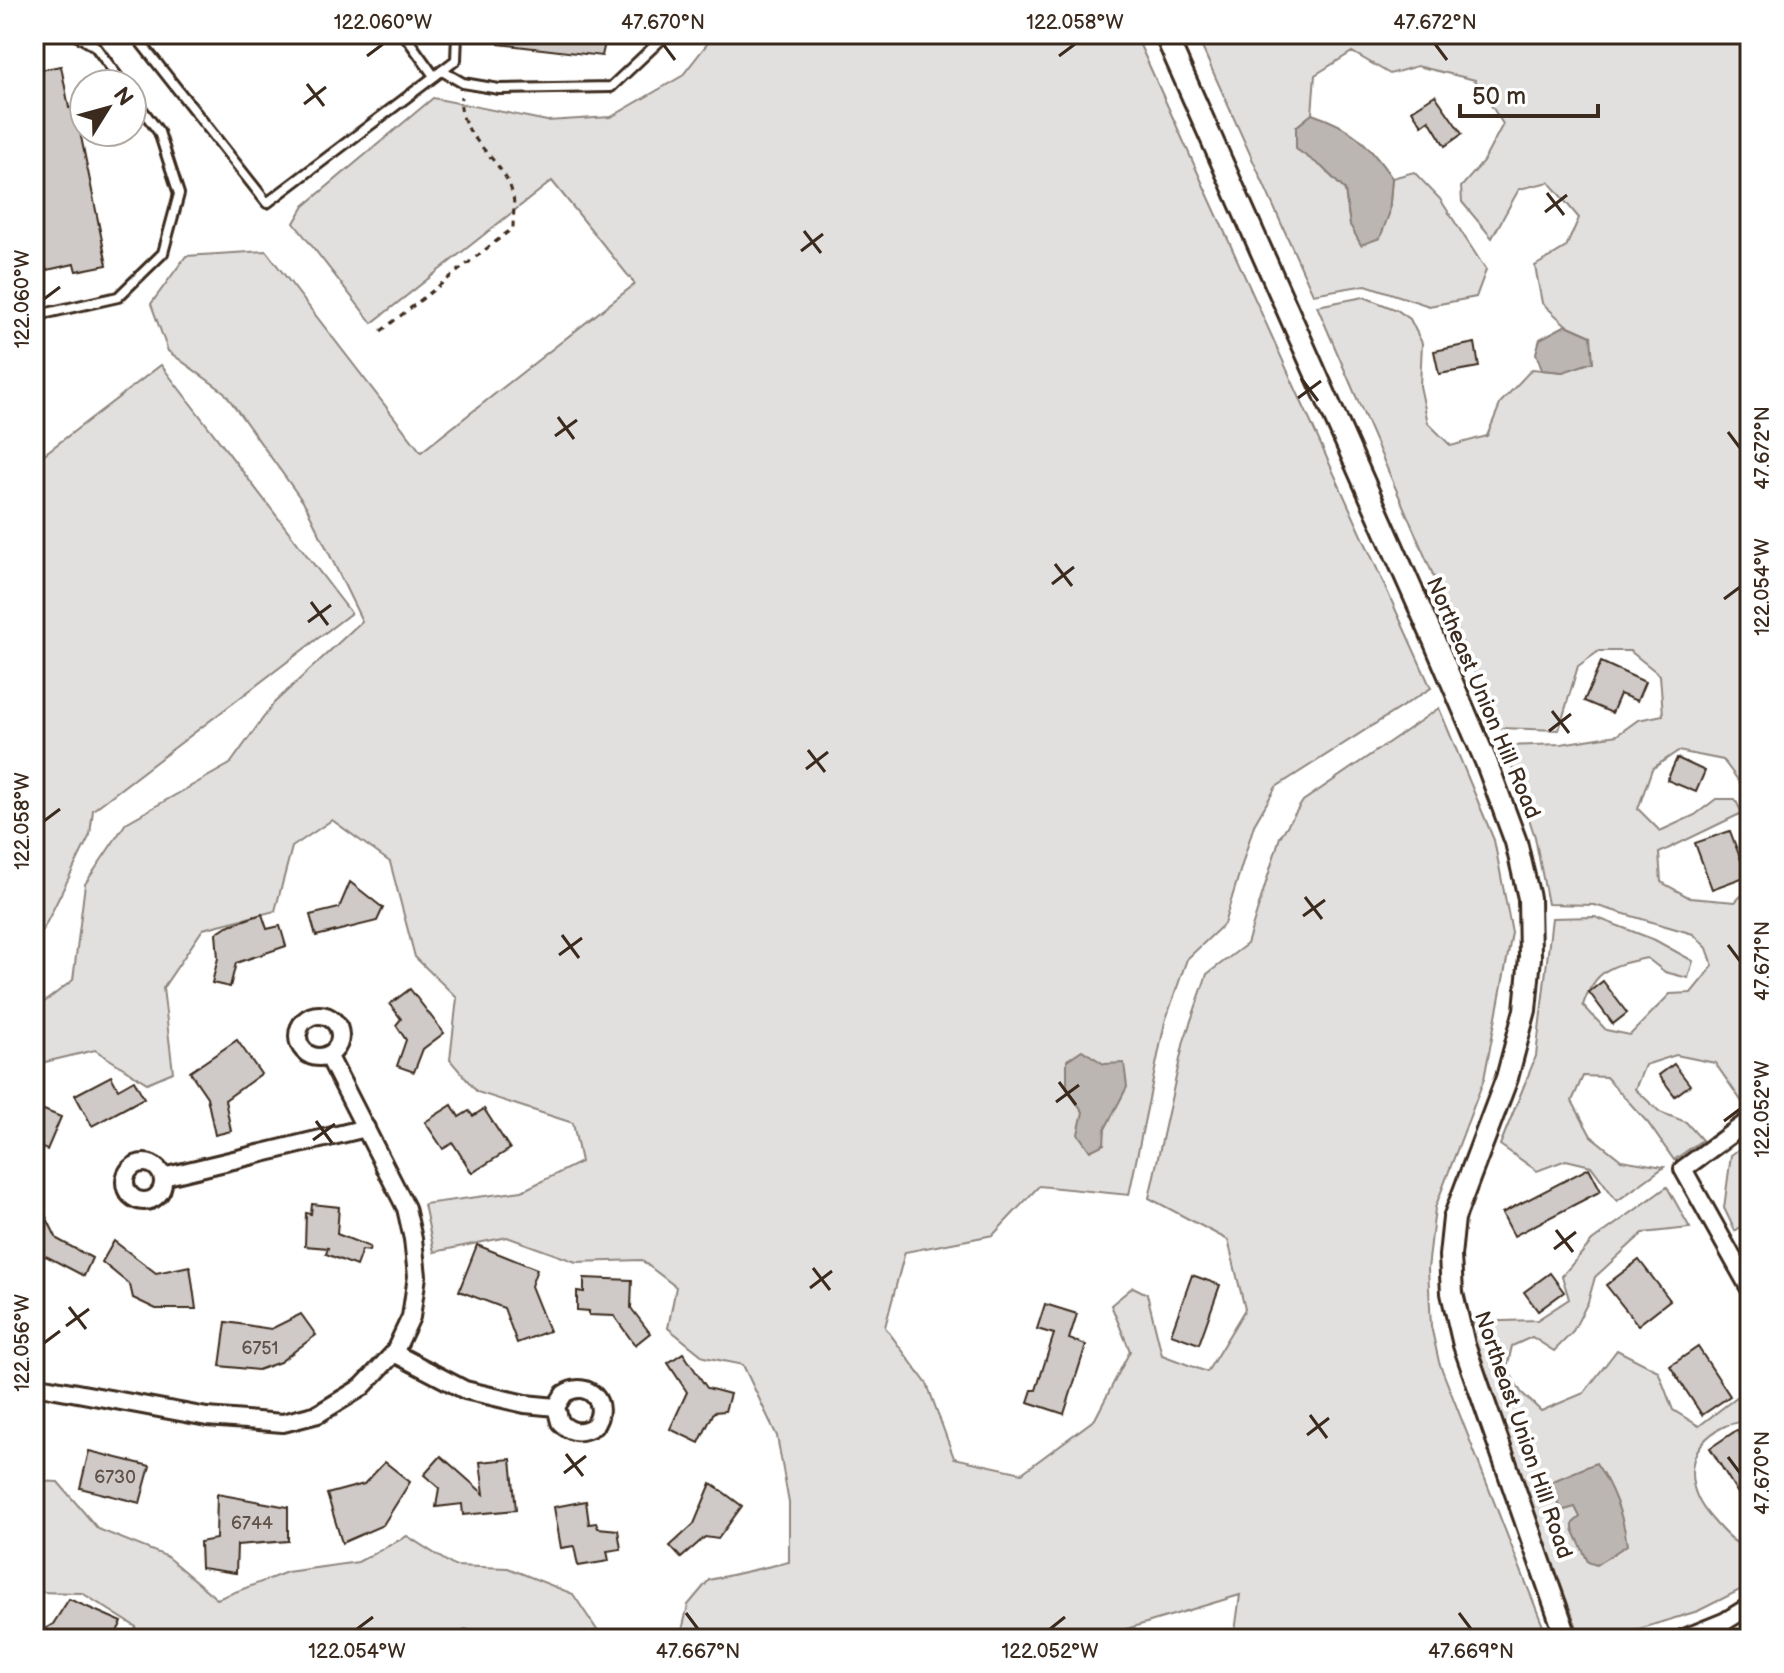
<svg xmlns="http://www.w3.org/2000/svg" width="1784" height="1673" viewBox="0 0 1784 1673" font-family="'Balsamiq Sans',sans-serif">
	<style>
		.green { fill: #e2e0de; stroke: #8e857e; stroke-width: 2 }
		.water { fill: #bcb6b3; stroke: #887e77; stroke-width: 2 }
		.building { fill: #cfcac7; stroke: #3b2a1e; stroke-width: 2 }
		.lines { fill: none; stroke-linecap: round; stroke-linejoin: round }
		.service-casing { stroke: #3b2a1e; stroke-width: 14 }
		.minor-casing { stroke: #3b2a1e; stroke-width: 22 }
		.tertiary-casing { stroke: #3b2a1e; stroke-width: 26 }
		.path { stroke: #3b2a1e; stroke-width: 3; stroke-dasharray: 6 6; stroke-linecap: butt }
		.service { stroke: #fff; stroke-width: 8 }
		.minor { stroke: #fff; stroke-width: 16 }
		.tertiary { stroke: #fff; stroke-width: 20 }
		.ticks { fill: none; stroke: #3b2a1e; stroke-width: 3 }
		.labels { text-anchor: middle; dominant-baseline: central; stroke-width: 8; stroke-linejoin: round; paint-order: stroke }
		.number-label { font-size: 18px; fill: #605248 }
		.street-label { font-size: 22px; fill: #3b2a1e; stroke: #fff }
		.neatline { fill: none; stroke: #3b2a1e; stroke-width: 3 }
		.ticks-label { font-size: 20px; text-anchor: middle; fill: #3b2a1e }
	</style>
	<rect width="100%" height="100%" fill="#fff"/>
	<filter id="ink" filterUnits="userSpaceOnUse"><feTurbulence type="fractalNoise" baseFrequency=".0125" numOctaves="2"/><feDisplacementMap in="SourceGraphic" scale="16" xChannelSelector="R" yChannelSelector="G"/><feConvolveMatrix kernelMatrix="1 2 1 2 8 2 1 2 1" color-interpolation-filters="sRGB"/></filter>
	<g filter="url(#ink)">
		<g class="green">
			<path d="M715,34H1135L1431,688L1276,787L1254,825L1224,924L1187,959L1165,1022L1129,1195L1039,1186L993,1235L905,1252L885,1327L927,1384L954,1458L1022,1473L1095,1419L1130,1351L1111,1305L1133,1287L1147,1294L1162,1355L1207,1372L1245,1309L1228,1240L1149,1198L1184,1041L1207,974L1247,944L1280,837L1303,801L1439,708L1494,840L1512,933L1484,1079L1435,1208L1428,1269L1431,1326L1439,1362L1548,1639H1234L1240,1595L1093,1639H680L688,1605L709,1580L789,1562V1503L777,1436L743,1365L704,1357L668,1328L676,1287L641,1260L576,1262L507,1237L434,1252L424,1204L522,1191L581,1162L573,1123L477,1092L450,1060L457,998L415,957L390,862L332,820L292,847L275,911L203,929L163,988L173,1072L147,1083L95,1050L37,1064L34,1068V1010L73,980L85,884L126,823L230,764L274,703L362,621L306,506L224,392L168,351L151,304L186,256L266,251L421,452L635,284L552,181L372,323L294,223L304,206L433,98L547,121L611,117L682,76Z"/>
			<path d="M1196,34H1750V796L1723,760L1678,751L1652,769L1638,809L1660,831L1695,815L1716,799H1735L1742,813L1659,853L1661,882L1690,898L1735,902L1750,887V1107L1747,1109L1715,1063L1676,1055L1645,1065L1635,1089L1660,1112L1686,1122L1702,1140L1674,1160L1648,1123L1606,1077L1583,1076L1572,1101L1591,1136L1621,1160L1664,1167L1617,1201L1591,1166L1566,1160L1537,1171L1500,1145L1536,1056L1552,918L1595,917L1655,940L1693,961L1688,978L1665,972L1647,958C1612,965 1595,969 1583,1005L1606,1030L1630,1035L1670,994L1691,993L1713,966L1707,948L1693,934L1594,905L1548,904L1535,837L1505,746L1561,744L1617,735L1638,720L1663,715L1660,675L1630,651H1599L1578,666L1559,730L1499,728L1317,306L1364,297L1397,310L1410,319L1422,343L1420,386L1428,423L1451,446L1487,436L1501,402L1532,369L1563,372L1591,336L1566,325L1542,303L1535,266L1566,247L1579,218L1549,182L1519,189L1492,238L1462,202L1461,187L1483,162L1503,124L1475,80L1417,66L1390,74L1352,52L1315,75L1312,114L1296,127L1297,149L1322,167L1345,190L1350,225L1389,214L1392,178L1414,172L1440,199L1486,270L1476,297L1429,306L1366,285L1313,294Z"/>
			<path d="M161,365L351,613L93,810L90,835L42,932L34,939V462Z"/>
			<path d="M1750,1141V1220L1735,1231L1724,1208L1731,1155Z"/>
			<path d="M1667,1187L1690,1228L1643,1233L1595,1277L1588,1302L1572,1333L1554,1351L1532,1337L1512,1346L1507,1368L1521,1392L1541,1411L1584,1393L1617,1350L1658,1371L1673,1410L1699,1426L1738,1396L1750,1372V1420C1742,1422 1733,1423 1725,1426C1683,1446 1684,1488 1712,1519C1724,1533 1733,1543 1750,1550V1585L1698,1611L1606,1639H1596L1578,1630L1500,1428L1474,1346L1473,1322L1537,1320L1569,1299L1562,1276L1592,1241Z"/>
			<path d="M34,1481L58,1482L98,1529L166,1556L217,1599L287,1572L358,1562L407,1536L454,1566L508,1568L573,1594L603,1639H505L465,1629L452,1639H132L136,1627L82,1593L34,1592Z"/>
		</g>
		<g class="water">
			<path d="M1312,114C1354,128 1367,143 1392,178L1389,214L1380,238L1361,245L1350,225L1345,190L1322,167L1296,149V127Z"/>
			<path d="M1566,325L1591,336L1593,362L1563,372L1542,370L1536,353L1540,339Z"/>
			<path d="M1082,1050L1104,1064L1124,1063L1127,1087L1105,1129L1104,1144L1090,1151L1078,1134L1083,1112L1067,1089V1060Z"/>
			<path d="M1596,1463C1612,1486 1624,1517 1627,1545L1596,1565L1588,1562L1573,1529V1523L1580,1517L1575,1507L1561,1511L1551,1486L1553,1481Z"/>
		</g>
		<g class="building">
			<path d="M499,34H607L602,56L499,44Z"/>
			<path d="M61,66L69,108L75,107L107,265L76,271L74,264L34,273V123L39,122L34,95V71Z"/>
			<path d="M1435,95L1462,134L1445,146L1429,120L1422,125L1412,110Z"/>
			<path d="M1475,343L1479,367L1439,374L1434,351Z"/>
			<path d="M1601,662L1645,682L1637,701L1620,694L1612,713L1584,701Z"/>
			<path d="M1677,758L1705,771L1696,792L1667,780Z"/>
			<path d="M1730,831L1747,876L1712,889L1695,843Z"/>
			<path d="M350,882L383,908L377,921L316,936L310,915L339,908Z"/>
			<path d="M262,914L267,929L280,926L286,946L236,963L230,987L212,983L218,958L216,933L227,926Z"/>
			<path d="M1603,981L1627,1013L1613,1024L1589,992Z"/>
			<path d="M410,989L444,1033L423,1049L414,1072L397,1066L406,1040L396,1025L401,1019L390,1004Z"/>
			<path d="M237,1040L261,1074L225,1100L231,1131L215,1135L207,1097L190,1072Z"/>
			<path d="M1674,1064L1690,1085L1675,1096L1659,1075Z"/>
			<path d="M111,1076L118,1089L134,1080L144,1098L92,1126L75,1095Z"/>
			<path d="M452,1105L459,1117L469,1111L473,1116L484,1109L510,1149L472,1173L453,1143L443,1149L425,1122Z"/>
			<path d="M39,1108L61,1117L47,1150L34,1144V1120Z"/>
			<path d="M1589,1168L1601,1191L1514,1236L1502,1213Z"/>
			<path d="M34,1192L57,1239L92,1258L84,1276L46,1256L34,1260Z"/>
			<path d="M312,1204L339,1207L337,1234L370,1247L369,1251L362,1250L356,1266L326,1254L328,1248L305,1246L306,1213L311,1214Z"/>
			<path d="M114,1241L156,1273L190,1266L196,1309H156L133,1298L130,1285L102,1262Z"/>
			<path d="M477,1245L537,1269L531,1286L549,1331L517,1343L504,1308L459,1291Z"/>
			<path d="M1639,1260L1670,1300L1638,1325L1606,1285Z"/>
			<path d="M1550,1273L1564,1292L1538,1311L1524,1292Z"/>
			<path d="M1192,1275L1220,1285L1199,1344L1171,1334Z"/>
			<path d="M584,1278L632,1280L631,1308L650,1333L635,1345L614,1316L589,1315V1311L577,1310V1291L584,1292Z"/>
			<path d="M1045,1304L1077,1314L1069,1339L1086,1345L1064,1414L1028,1402L1032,1390H1036L1054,1334L1037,1329Z"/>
			<path d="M301,1314L316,1335L280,1362L258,1370L220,1366L226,1322L271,1329Z"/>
			<path d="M1698,1347L1730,1396L1702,1415L1670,1366Z"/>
			<path d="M683,1353L707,1388L730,1394L725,1411L714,1412L699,1443L670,1429L687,1392L668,1363Z"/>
			<path d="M1737,1430L1750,1451V1513L1710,1448Z"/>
			<path d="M89,1451L150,1466L140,1503L80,1488Z"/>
			<path d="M441,1456L484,1494L480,1462L511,1459L516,1510L463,1515L462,1504L436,1507L439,1488L424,1475Z"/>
			<path d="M385,1462L410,1482L383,1525L342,1543L327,1494L364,1484Z"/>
			<path d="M711,1483L742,1506L718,1539L705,1537L681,1558L670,1546L694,1524Z"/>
			<path d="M217,1494L288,1507V1541L237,1545L236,1573L201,1568L200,1542L216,1539Z"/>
			<path d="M586,1501L589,1524L596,1523L598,1528L618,1530L621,1549L607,1551L609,1561L578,1566L574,1546L561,1548L554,1507Z"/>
			<path d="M69,1599L122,1622L113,1639H34V1635L53,1624Z"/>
		</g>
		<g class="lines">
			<g class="service-casing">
				<g id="service">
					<path d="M74,34L95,46L123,84"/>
					<path d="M134,34L267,203L456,60L457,34"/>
					<path d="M404,34L434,76"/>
					<path d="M442,71L463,83L499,89L611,87L667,34"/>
					<path d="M34,316L118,297L163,253L179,194L159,132L132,96"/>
				</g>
			</g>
			<g class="minor-casing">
				<g id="minor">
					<circle cx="319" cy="1036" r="21"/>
					<path d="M1750,1120L1683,1169L1750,1289"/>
					<circle cx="144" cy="1182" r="19"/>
					<path d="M163,1177L366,1128"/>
					<path d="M394,1353L465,1390L525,1404L556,1407L560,1422C570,1433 581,1434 594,1426C611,1404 588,1378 564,1394L556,1407"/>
					<path d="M34,1385L207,1417L283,1423L318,1414L362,1387L394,1353L411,1317L417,1276L413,1239L406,1208L328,1055"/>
					<path d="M1682,1639L1724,1622L1750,1606"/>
				</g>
			</g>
			<g class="tertiary-casing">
				<path id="tertiary" d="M1165,34L1433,638L1487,764L1516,842L1529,898L1530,957L1525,1010L1507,1078L1454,1218L1450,1256L1452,1293L1464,1345L1567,1639"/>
			</g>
			<g class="path">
				<path d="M160,34L176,38L191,34"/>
				<path d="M381,331L513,228C513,218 515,206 513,196C506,159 456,137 461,97"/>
			</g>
			<use href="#service" class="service"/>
			<use href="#minor" class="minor"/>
			<use href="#tertiary" class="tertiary"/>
		</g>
	</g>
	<path class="ticks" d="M663,44L675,60M1435,44L1447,60M367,56L383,44M1059,56L1075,44M307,84L324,106M304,104L326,87M1547,193L1564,215M1545,212L1567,195M804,231L821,253M801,251L823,234M44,299L60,287M1301,378L1318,401M1298,398L1321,381M558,417L574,439M1728,432L1740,448M555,436L577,420M1055,564L1072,586M1052,584L1074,567M1724,599L1740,587M311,602L328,625M308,622L331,605M1552,711L1569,733M1549,731L1571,714M808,750L825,772M806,769L828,752M44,821L60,809M1305,897L1322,919M1303,916L1325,900M562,935L579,958M1728,945L1740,961M559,955L582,938M1059,1082L1076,1105M1056,1102L1079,1085M316,1121L332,1143M1724,1121L1740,1109M313,1140L335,1124M1556,1230L1573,1252M1554,1249L1576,1232M813,1268L830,1290M810,1288L832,1271M69,1307L86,1329M66,1326L89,1309M44,1343L60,1331M1310,1415L1327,1438M1307,1435L1329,1418M566,1454L583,1476M1728,1457L1740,1473M564,1473L586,1456M686,1613L698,1629M1459,1613L1471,1629M357,1629L373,1617M1050,1629L1065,1617"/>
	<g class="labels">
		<g class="number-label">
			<text x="260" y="1348">6751</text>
			<text x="115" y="1477">6730</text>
			<text x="252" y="1523">6744</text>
		</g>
		<g class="street-label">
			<text transform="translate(1483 698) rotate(67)">Northeast Union Hill Road</text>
			<text transform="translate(1523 1435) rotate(71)">Northeast Union Hill Road</text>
		</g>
	</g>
	<rect width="1784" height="1673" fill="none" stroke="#fff" stroke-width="88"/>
	<g transform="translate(108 108) rotate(53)"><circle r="38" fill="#ffffff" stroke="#b1aaa5" stroke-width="2"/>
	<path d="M0-6L14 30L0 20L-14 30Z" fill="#3b2a1e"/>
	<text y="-12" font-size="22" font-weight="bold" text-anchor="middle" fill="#3b2a1e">N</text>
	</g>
	<path d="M1460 104v12h138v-12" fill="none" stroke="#3b2a1e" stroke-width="4"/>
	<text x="1472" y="104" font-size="24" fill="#3b2a1e" stroke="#ffffff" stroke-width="6" paint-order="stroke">50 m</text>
	<rect x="44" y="44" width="1696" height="1585" class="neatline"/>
	<g class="ticks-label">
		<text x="383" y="29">122.060°W</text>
		<text x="663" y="29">47.670°N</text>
		<text x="1075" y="29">122.058°W</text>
		<text x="1435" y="29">47.672°N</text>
		<text transform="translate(22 299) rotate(-90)" y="7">122.060°W</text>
		<text transform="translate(1762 448) rotate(-90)" y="7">47.672°N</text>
		<text transform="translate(1762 587) rotate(-90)" y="7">122.054°W</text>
		<text transform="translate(22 821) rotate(-90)" y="7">122.058°W</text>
		<text transform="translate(1762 961) rotate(-90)" y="7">47.671°N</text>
		<text transform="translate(1762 1109) rotate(-90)" y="7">122.052°W</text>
		<text transform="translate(22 1343) rotate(-90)" y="7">122.056°W</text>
		<text transform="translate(1762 1473) rotate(-90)" y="7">47.670°N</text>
		<text x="357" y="1658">122.054°W</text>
		<text x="698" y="1658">47.667°N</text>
		<text x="1050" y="1658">122.052°W</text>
		<text x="1471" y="1658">47.669°N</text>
	</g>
</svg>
